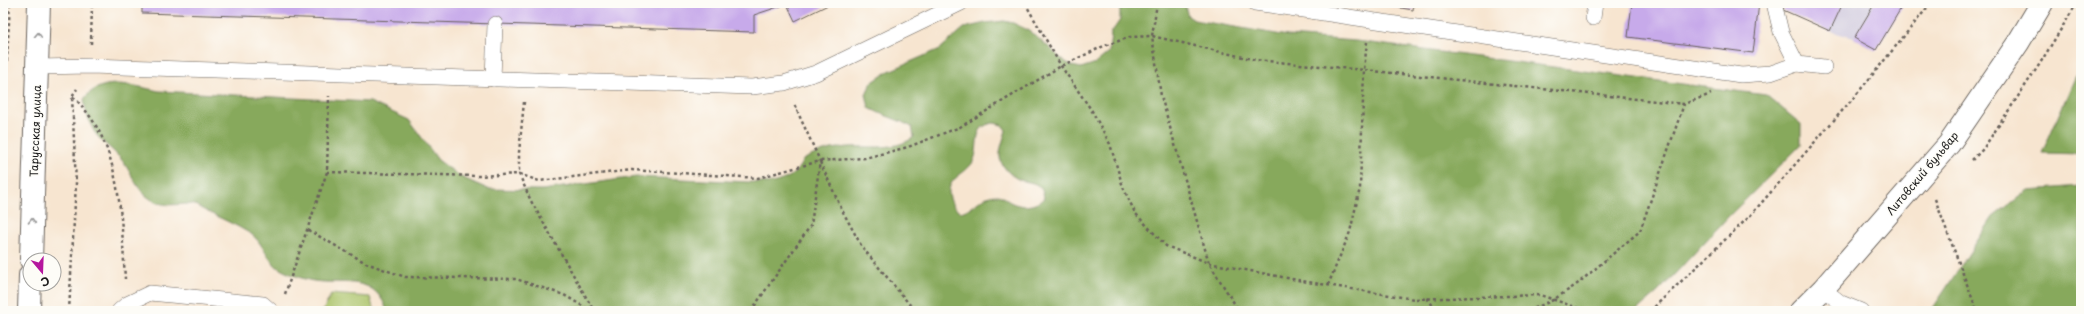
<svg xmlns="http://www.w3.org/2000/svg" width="2084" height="314" viewBox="0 0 2084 314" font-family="'Playpen Sans',sans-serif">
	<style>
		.industrial { fill: #c7c0d9 }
		.green { fill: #aac368; stroke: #637042 }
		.forest { fill: #87a95c; stroke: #52623c; fill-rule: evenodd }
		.building { fill: #c7aaea }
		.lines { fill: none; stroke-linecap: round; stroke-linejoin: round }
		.lane-casing { stroke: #69625b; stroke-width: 16 }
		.secondary-casing { stroke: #69625b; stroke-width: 24 }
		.path { stroke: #69625b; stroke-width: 2.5; stroke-dasharray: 3 3; stroke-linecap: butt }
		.lane { stroke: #fff; stroke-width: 15 }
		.secondary { stroke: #fff; stroke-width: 22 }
		.oneway { stroke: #999 }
		.labels { text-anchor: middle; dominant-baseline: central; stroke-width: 3; stroke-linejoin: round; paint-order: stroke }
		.street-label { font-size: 11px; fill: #1c1c1c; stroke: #fdfcf7 }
	</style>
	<rect width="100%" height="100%" fill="#fdfcf7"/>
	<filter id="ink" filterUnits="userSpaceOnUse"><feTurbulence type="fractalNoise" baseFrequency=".025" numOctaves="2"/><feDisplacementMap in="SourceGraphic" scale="8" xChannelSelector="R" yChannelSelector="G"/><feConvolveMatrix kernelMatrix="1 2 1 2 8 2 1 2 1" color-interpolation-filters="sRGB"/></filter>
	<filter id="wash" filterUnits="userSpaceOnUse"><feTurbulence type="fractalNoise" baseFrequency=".012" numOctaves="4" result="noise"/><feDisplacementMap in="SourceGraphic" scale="16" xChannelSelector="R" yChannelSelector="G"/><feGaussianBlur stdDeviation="0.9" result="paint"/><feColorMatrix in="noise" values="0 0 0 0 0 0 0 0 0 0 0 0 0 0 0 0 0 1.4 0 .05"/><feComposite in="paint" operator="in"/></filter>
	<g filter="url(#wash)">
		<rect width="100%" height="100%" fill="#f7e5d0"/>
		<path class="industrial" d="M1785,3H1904L1876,50L1854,38L1830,31L1783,10Z"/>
		<path class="green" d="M331,294L370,297L374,311H323Z"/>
		<g class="forest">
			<path d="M1120,3H1184L1188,16L1194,20L1288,36L1356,41L1766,95L1801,124V145L1728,217L1659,291L1636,311H387C373,267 333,291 299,277C290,274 279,270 273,263C265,254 261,241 251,234C235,224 219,218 202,209C200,208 198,205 195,205C182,202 171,208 156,202C136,193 134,175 121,159C113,149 102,143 95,133C89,123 85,110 84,99C102,75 134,86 159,91L370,102L409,120L438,160L461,177L488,189L542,190L636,177L772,183C788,179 796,175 803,160C814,154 826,149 839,148C863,144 893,153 914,137L912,127C898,119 883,116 869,108L866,94L871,83L889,71L940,49L964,28L985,23L1004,21L1013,23L1028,30L1050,48L1060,58L1072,66L1081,68L1096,63L1109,52L1111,33L1120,20ZM994,123L1002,125L1006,130C1004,139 999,149 1000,158C1001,167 1014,179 1023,181C1035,183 1042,184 1044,198C1035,207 1022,208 1010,202C1005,199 1002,195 997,195C982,195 974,208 961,212C954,208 952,205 950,198C944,179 965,175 973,162C981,147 970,126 994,123Z"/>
			<path d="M2081,64V154L2042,153Z"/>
			<path d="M2081,186V311H1931L1993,217L2028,190Z"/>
		</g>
		<g id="blocks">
			<g class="building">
				<path d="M142,3H832L795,21L787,4L754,15V32L142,13Z"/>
				<path d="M1371,3H1414L1413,10Z"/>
				<path d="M1632,3H1759L1753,53L1628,37Z"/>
				<path d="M1785,3H1843L1830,31L1783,10Z"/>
				<path d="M1875,3H1904L1876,50L1854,38Z"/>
			</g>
		</g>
	</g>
	<g filter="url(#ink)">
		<use href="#blocks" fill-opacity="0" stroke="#69625b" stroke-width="1"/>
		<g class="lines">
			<g class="lane-casing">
				<g id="lane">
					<path d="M1255,3L1741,75L1771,73L1797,64L1824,67"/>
					<path d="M1774,3L1781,32L1797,64"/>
					<path d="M1593,18L1595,3"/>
					<path d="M37,67L90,66L752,87L784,83L816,73L961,3"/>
					<path d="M493,79L495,24"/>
					<path d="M1823,289L1841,303L1861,311"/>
					<path d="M119,311L127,304L150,293L263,304L271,311"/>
				</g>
			</g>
			<g class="secondary-casing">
				<g id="secondary">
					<path d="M31,260L39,3"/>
					<path d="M29,311L30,275"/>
					<path d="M1801,311L1823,289L1949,144L2018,43L2042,3"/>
				</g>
			</g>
			<g class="path">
				<path d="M1025,3L1061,66L1092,111L1110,144L1123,187L1135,213L1166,246L1209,263L1308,282L1414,299L1540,295L1587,311"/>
				<path d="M1157,3L1152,36L1161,96L1209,263L1239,311"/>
				<path d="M91,44L92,3"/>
				<path d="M73,97C122,142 121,217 125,279"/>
				<path d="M524,102L519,152V174L531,201L594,311"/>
				<path d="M3,133L10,3"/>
				<path d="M1972,160L1983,149L2039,65L2077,3"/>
				<path d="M820,162L842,210L862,247L915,311"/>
				<path d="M327,172L478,176L519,174L539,181L632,170L758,178L820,161L865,158L908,147L960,127L1061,66L1104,46L1130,37L1152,36L1256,60L1364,70L1684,104L1711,94"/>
				<path d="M1935,199L1977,311"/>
				<path d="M308,230L366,263L405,277L516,279L564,295L591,311"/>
				<path d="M1328,285L1350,232L1360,188L1364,70L1367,42"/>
				<path d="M285,294L327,172L329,96"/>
				<path d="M1427,298L1437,311"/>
				<path d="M69,311L76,184L72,96L77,89"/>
				<path d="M751,311L811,225L820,161L794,104"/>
				<path d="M1529,311L1553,300L1576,285L1640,231L1684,104"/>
				<path d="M1650,311L1749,217L1856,95L1931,3"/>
			</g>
			<use href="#lane" class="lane"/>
			<use href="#secondary" class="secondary"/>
		</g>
		<defs><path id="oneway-chevron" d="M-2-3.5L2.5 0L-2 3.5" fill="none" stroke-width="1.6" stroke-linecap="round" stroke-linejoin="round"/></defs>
		<g class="oneway">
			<use href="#oneway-chevron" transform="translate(38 35) rotate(-88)"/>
			<use href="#oneway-chevron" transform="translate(32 221) rotate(-88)"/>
		</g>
	</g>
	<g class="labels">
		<g class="street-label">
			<text transform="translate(35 131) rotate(-88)">Тарусская улица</text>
			<text transform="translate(1922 173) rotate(-50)">Литовский бульвар</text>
		</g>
	</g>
	<rect width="2084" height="314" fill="none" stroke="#fdfcf7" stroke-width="16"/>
	<g transform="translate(42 272) rotate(161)"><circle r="19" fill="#fdfcf7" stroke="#a3a29f"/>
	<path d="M0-3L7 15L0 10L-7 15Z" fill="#b5179e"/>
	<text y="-6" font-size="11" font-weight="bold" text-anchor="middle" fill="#1c1c1c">С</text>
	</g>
</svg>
